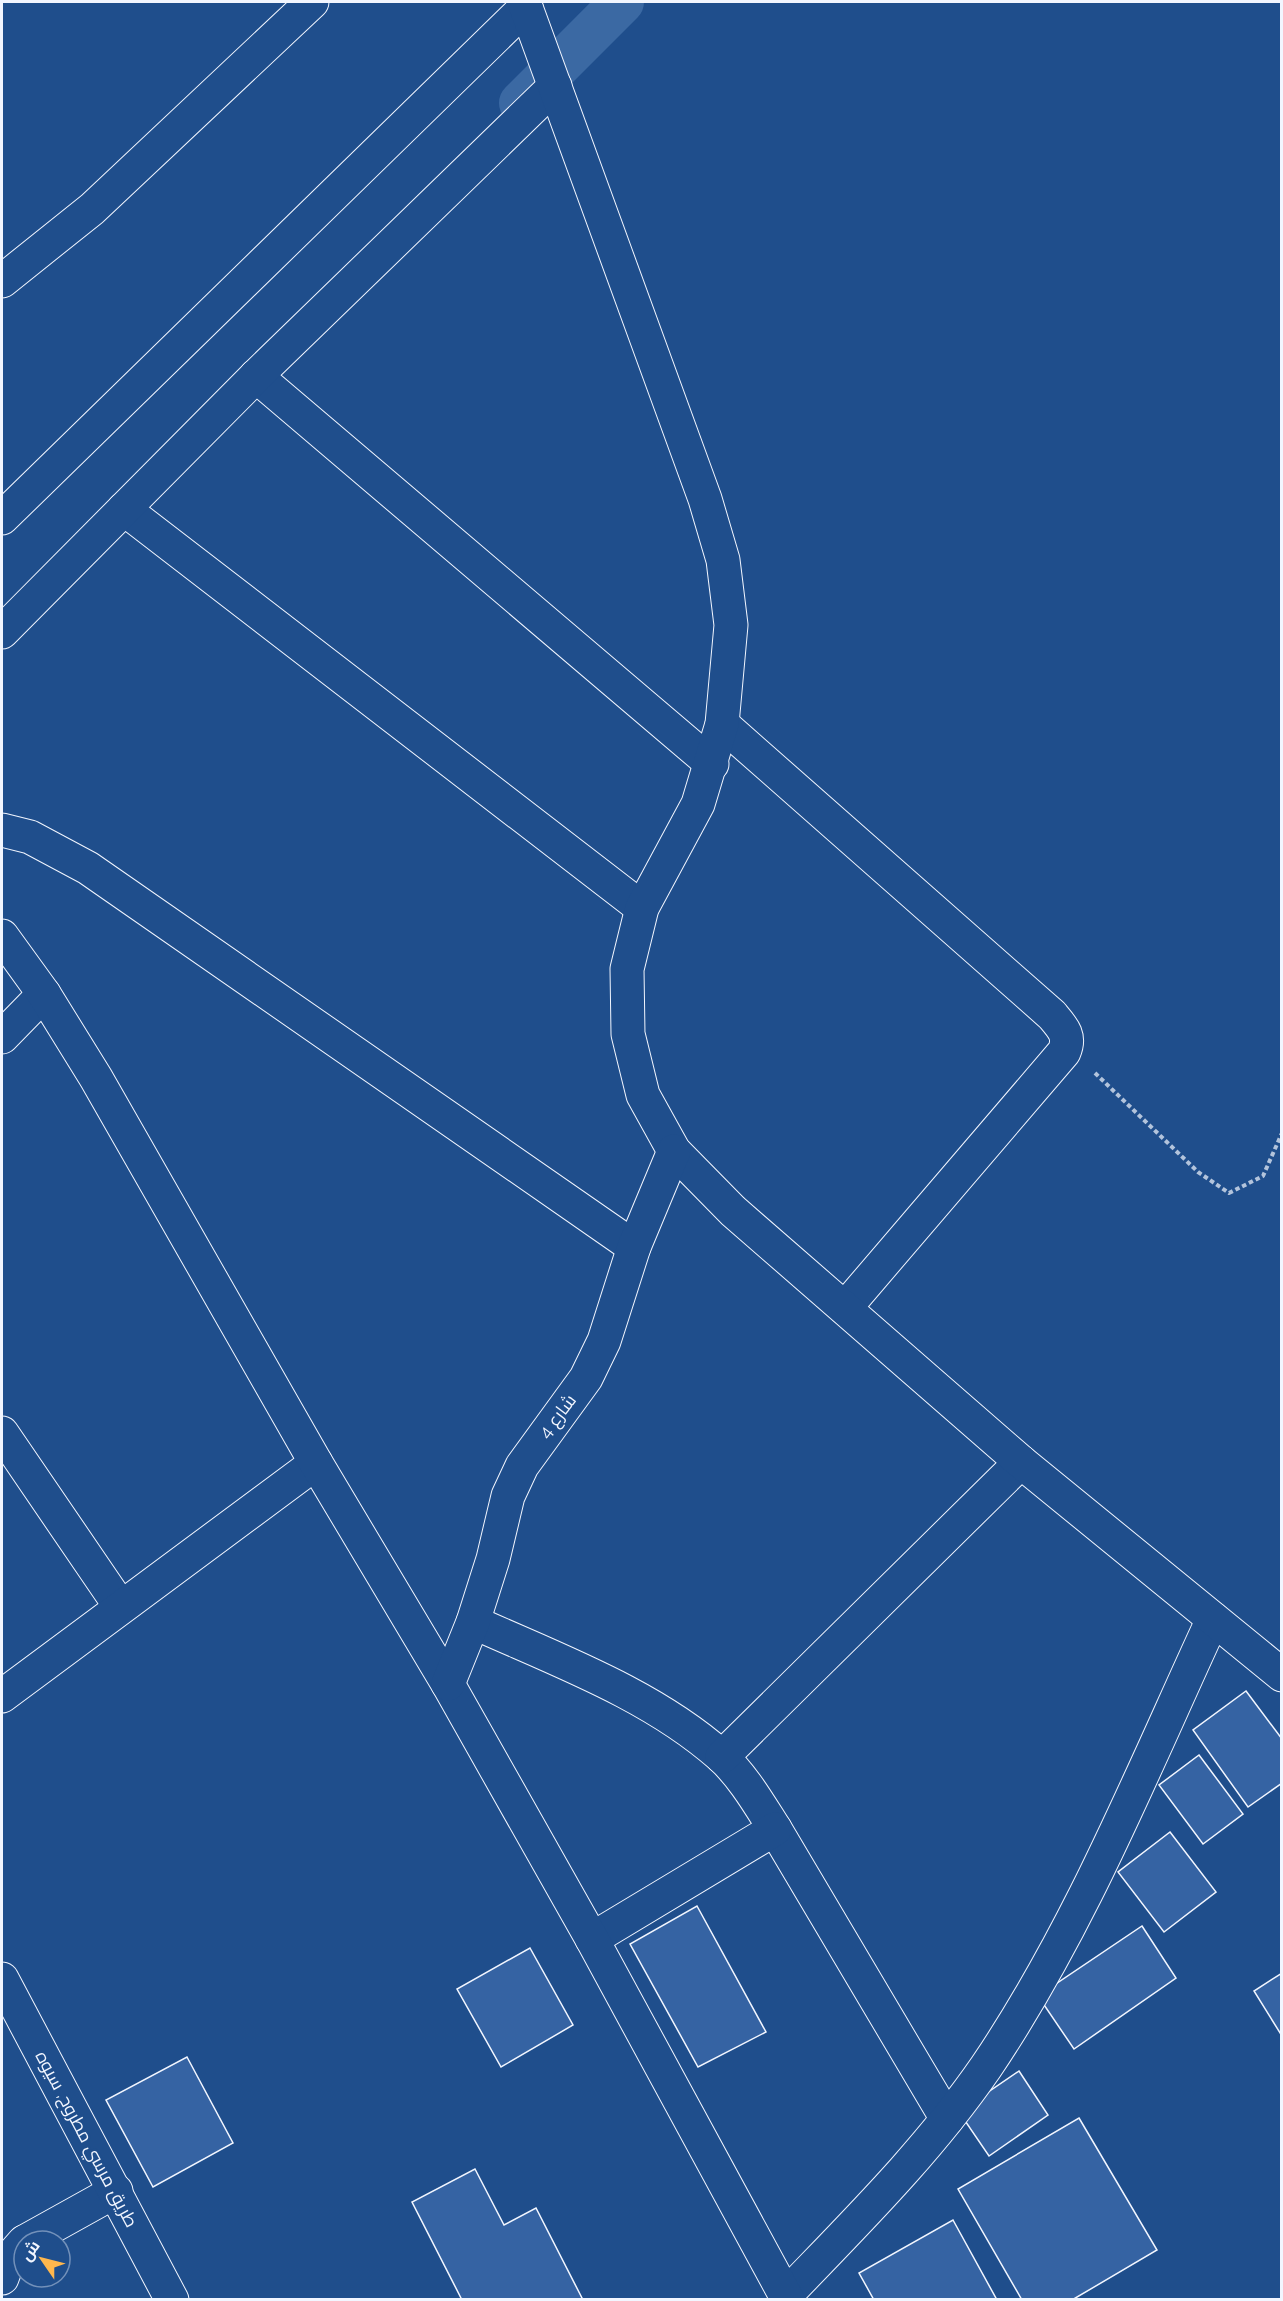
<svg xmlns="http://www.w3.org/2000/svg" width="1283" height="2301" viewBox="0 0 1283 2301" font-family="Raleway,Cairo,sans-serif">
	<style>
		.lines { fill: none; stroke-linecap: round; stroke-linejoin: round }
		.canal { stroke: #3b69a3; stroke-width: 44 }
		.building { fill: #3563a3; stroke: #f2f6ff; stroke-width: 1.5 }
		.minor-casing { stroke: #f2f6ff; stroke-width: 35 }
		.tertiary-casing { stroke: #f2f6ff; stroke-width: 35 }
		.path { stroke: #b3c4dc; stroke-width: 4; stroke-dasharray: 4.5 3; stroke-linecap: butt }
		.minor { stroke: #1f4e8c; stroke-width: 33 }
		.tertiary { stroke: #1f4e8c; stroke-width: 33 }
		.labels { text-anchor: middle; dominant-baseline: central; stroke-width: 4.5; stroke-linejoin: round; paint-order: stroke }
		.street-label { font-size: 18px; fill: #f2f6ff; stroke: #1f4e8c }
	</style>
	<rect width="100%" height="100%" fill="#1f4e8c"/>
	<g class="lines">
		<path class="canal" d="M521,103L622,2"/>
	</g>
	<g class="building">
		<path d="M1246,1691L1282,1739V1783L1248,1807L1193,1730Z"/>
		<path d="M1199,1755L1243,1814L1203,1844L1159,1785Z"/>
		<path d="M1170,1832L1216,1892L1164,1932L1118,1872Z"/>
		<path d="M697,1906L766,2032L698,2067L630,1944Z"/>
		<path d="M1142,1926L1176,1978L1074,2049L1038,1996Z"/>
		<path d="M530,1948L573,2025L501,2067L457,1989Z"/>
		<path d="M1282,1973V2036L1254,1991Z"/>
		<path d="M187,2057L233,2143L153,2187L106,2100Z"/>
		<path d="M1019,2071L1048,2115L989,2156L959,2112Z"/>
		<path d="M1079,2118L1157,2250L1072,2300H1022L958,2189Z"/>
		<path d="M475,2169L504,2225L536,2208L583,2300H462L412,2202Z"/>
		<path d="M953,2220L997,2300H874L859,2273Z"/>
	</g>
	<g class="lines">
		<g class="minor-casing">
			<g id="minor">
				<path d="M2,281L92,209L312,2"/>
				<path d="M256,376L712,764"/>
				<path d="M124,509L642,908"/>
				<path d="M2,518L526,7"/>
				<path d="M2,632L256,376L555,86"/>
				<path d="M722,724L1052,1015C1063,1028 1071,1036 1064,1052L845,1308"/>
				<path d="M2,830L30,837L88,868L634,1247"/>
				<path d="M2,1037L44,994"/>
				<path d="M2,1433L120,1606"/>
				<path d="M473,1622C557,1660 651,1694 721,1756C743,1776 759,1804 775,1829L947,2119"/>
				<path d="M2,1696L316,1463"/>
				<path d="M722,1757L1021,1462"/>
				<path d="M592,1939L775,1829"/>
				<path d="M26,2241L116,2191"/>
				<path d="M2,2278L9,2259L24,2242"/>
				<path d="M786,2295C856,2222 928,2151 986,2067C1080,1928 1143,1770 1213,1619"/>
			</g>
		</g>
		<g class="tertiary-casing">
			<g id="tertiary">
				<path d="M524,2L705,499L723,560L731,625L722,724L698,804L642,908L627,969L628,1034L643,1095L674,1151L733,1211L1021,1462L1282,1675"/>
				<path d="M2,936L44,994L96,1078L316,1463L448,1684L592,1939L788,2300"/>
				<path d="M448,1684L473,1622L493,1559L508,1496L522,1466L586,1378L604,1341L634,1247L674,1151"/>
				<path d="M2,1979L172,2300"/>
			</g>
		</g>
		<path class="path" d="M1095,1073L1198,1172L1229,1193L1263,1176L1282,1133"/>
		<use href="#minor" class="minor"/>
		<use href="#tertiary" class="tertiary"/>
	</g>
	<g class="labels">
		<g class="street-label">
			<text transform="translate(557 1416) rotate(-53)">شارع 4</text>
			<text transform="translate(87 2139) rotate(62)">طريق مرسي مطروح, سيوه</text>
		</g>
	</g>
	<rect width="1283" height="2301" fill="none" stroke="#f2f6ff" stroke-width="6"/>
	<g transform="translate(42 2259) rotate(305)"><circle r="28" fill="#1f4e8c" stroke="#7391ba" stroke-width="1.5"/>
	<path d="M0-4.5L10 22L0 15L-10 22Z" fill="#ffb74d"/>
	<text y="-9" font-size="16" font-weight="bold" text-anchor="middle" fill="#f2f6ff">ش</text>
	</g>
</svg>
